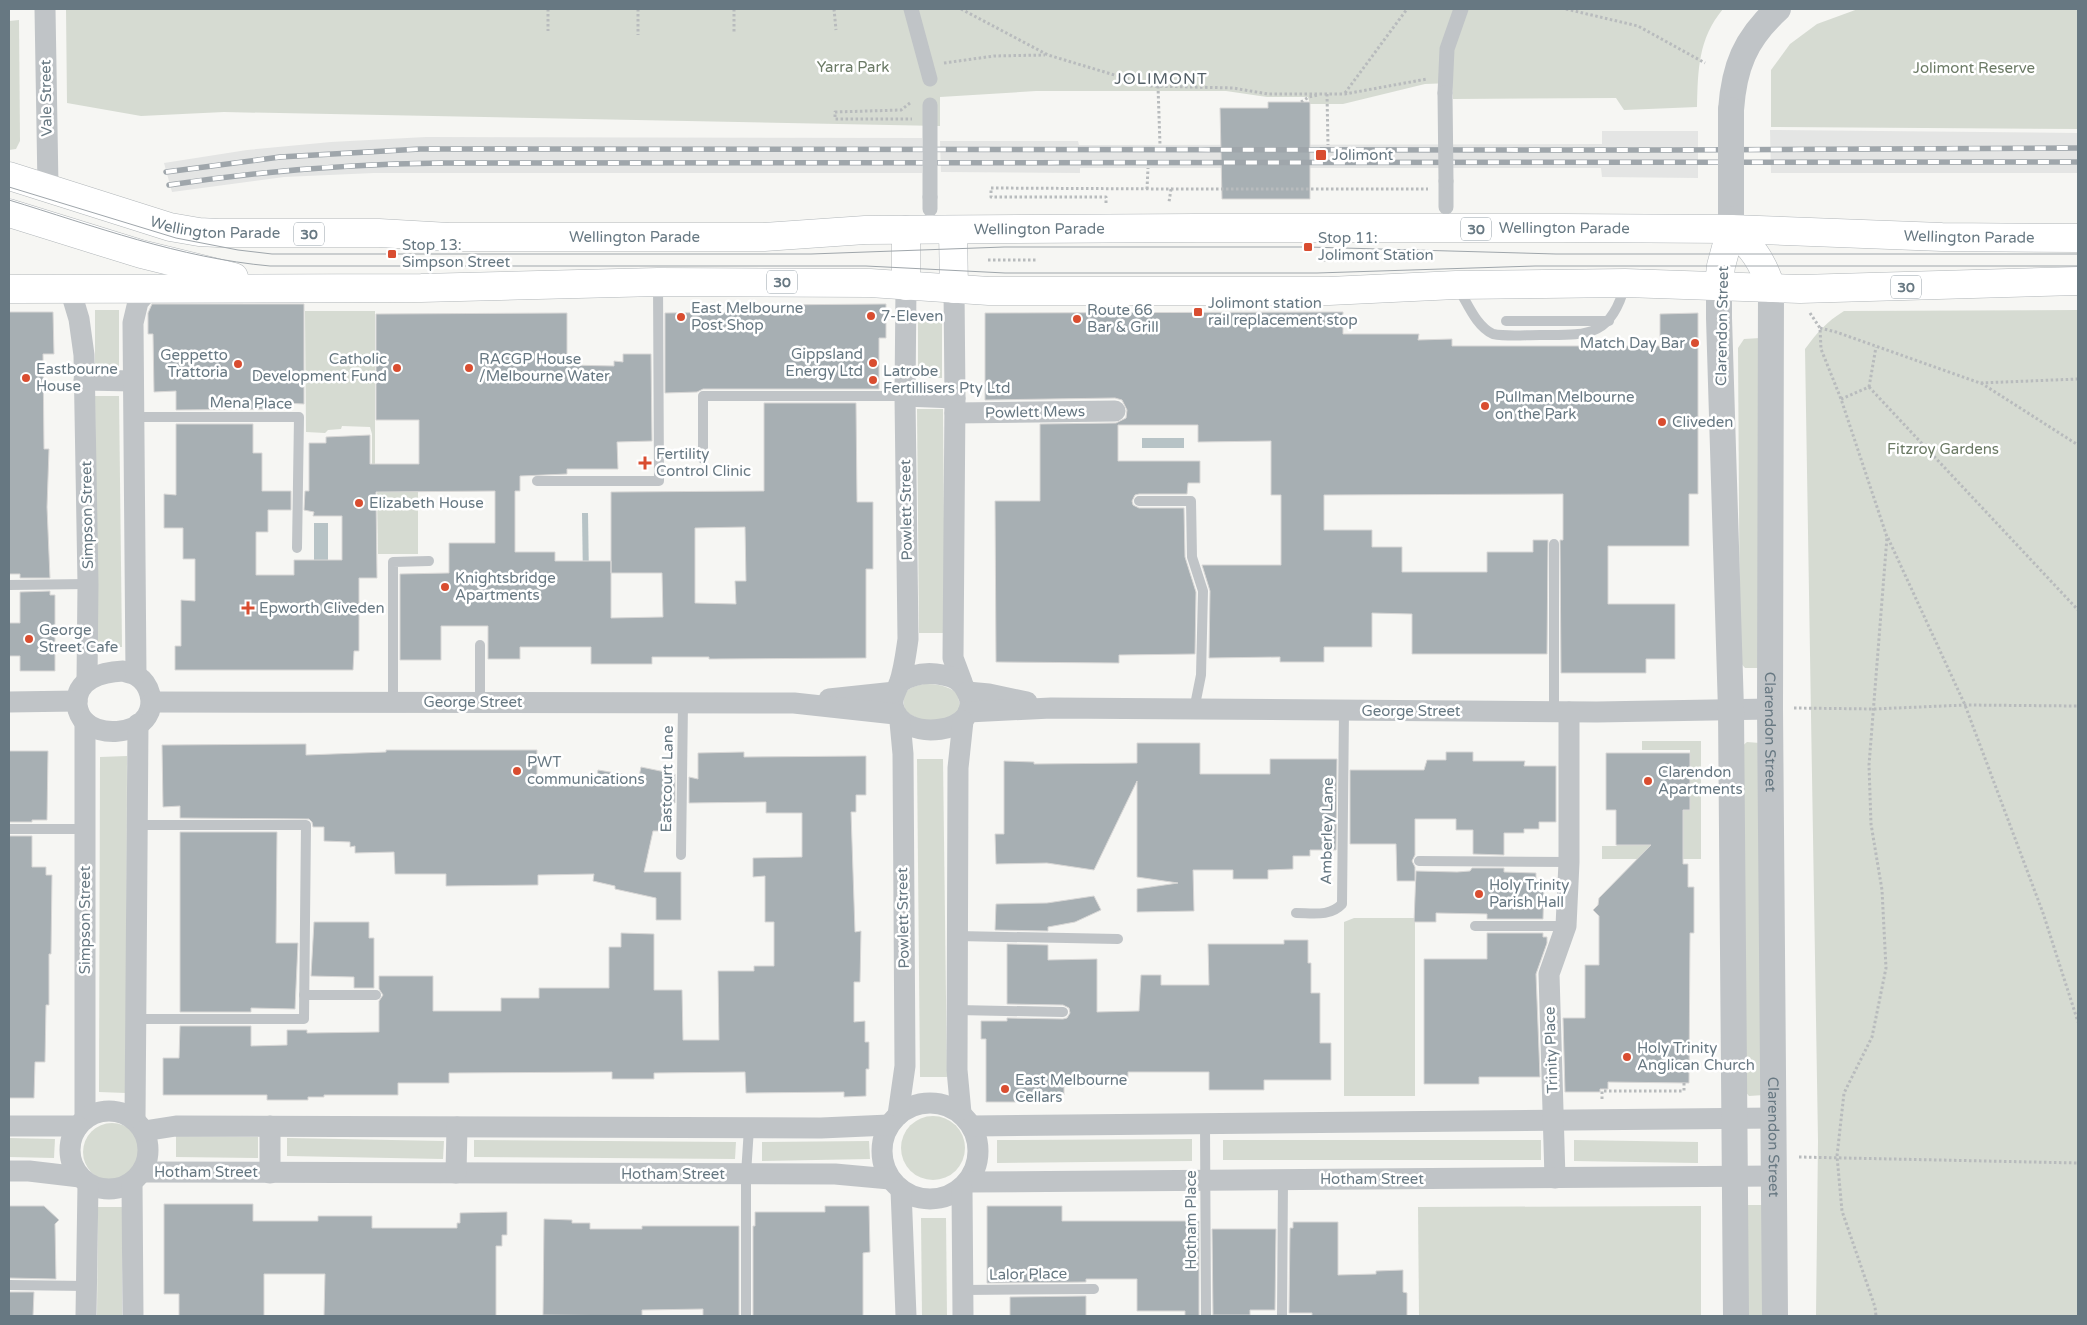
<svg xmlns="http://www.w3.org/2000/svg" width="2087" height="1325" viewBox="0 0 2087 1325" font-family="'Varela Round',sans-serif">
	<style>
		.built { fill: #e4e5e4 }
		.green { fill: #d6dbd2 }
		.water { fill: #b7c3c6 }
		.building { fill: #a7afb3; stroke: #d8d7d6; fill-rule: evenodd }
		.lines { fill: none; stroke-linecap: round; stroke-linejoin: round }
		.primary-casing { stroke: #b1b6b9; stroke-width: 29 }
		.path { stroke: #b8bbbd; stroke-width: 3; stroke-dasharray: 2.5 2.5; stroke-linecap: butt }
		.service { stroke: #c0c4c7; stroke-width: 10 }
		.pedestrian { stroke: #c0c4c7; stroke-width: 15 }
		.minor { stroke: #c0c4c7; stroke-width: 21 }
		.tertiary { stroke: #c0c4c7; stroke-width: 26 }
		.primary { stroke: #fff; stroke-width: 28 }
		.tram { stroke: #9fa6ab; stroke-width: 1 }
		.rail-casing { stroke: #9fa6ab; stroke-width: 5.5 }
		.rail { stroke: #fff; stroke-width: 4; stroke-dasharray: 11; stroke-linecap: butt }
		.pedestrian-bridge { stroke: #c0c4c7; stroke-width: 15 }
		.tertiary-bridge { stroke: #c0c4c7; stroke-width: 26 }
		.poi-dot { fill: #d94d30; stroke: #fff; stroke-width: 2 }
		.labels { text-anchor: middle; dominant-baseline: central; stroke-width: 5; stroke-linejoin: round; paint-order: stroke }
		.shield { fill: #fff; stroke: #95a0a8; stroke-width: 1 }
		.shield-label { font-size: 14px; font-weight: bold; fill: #677882 }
		.park-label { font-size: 15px; fill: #6b7a65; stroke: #fff }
		.street-label { font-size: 15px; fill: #677882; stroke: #fff }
		.poi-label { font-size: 15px; fill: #677882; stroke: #fff; text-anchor: start }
		.neighbourhood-label { font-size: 16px; letter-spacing: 1px; fill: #546068; stroke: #fff }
	</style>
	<rect width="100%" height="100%" fill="#f6f6f3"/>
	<g class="built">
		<path d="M1770,130L2078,133V173H1771Z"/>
		<path d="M1602,131H1698V178L1602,177L1601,168H1080V173L941,172L940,141H1078L1079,145L1602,144Z"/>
		<path d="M426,137L922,138V173H374L284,177L172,192L164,163L247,150L331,142Z"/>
	</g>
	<g class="green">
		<path d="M66,9H1723C1698,39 1698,70 1697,107L1624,110L1616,98L1453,99L1452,83L1425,84L1343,104H1310L1308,97H1267L1226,91H1036L940,97V126L224,112L141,116L67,103Z"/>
		<path d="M1858,9H2078V129L1771,127V70L1790,44L1817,24Z"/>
		<path d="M19,20L20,141L16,149L9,150V21Z"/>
		<rect x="95" y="310" width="24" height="62"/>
		<path d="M2078,310V1316H1816L1818,1141L1805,349C1817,333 1826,322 1844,311Z"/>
		<path d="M305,311H375V476H372V434L370,427L342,426L341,429L328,430L325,433L306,432Z"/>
		<rect x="918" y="315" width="24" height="63"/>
		<path d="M1760,338L1762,668H1745L1740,662L1738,348L1744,339Z"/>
		<path d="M95,396H119L122,647H97Z"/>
		<path d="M917,409H943L945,633H919Z"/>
		<path d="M418,487V554H378L377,493L381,488Z"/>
		<path d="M924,684C937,684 946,685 957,693L961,709C939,726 928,726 905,711C901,692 906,688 924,684Z"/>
		<path d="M1642,741H1701V859H1602V846H1617V841L1683,807H1690V750H1642Z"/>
		<path d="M1747,742L1760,743L1764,1095L1749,1096L1743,1089L1741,747Z"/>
		<path d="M127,756L126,1093L99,1092L100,757Z"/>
		<path d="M917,759H943L947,1077H920Z"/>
		<path d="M1354,918H1415V1096H1344V922Z"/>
		<circle cx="933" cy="1148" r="32"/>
		<circle cx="112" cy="1152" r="29"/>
		<path d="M176,1136L258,1137V1158L176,1157Z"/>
		<path d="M9,1138L55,1139L54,1158L9,1157Z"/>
		<path d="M287,1138L444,1141L443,1159L287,1156Z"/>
		<path d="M1192,1139V1161L997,1163V1140Z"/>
		<path d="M474,1140L736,1142L735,1159L474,1157Z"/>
		<rect x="1223" y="1140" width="318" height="20"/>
		<path d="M1574,1140L1698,1142V1163L1574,1161Z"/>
		<path d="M869,1141L870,1159L762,1161V1142Z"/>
		<path d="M1748,1205H1764L1769,1316H1744Z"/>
		<path d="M1701,1206V1316H1419L1418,1207Z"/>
		<path d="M98,1207H122V1316H97Z"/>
		<path d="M921,1218H946L947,1316H922Z"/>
	</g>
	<g class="water">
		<rect x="1142" y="438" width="42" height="10"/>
		<path d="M582,513H588L589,579L583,581Z"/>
		<rect x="314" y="523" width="14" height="41"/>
	</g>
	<g class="building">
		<path d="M1268,102H1310V199H1222L1220,108H1268Z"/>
		<path d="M152,304H304V404L286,403V409L176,410V391L154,392L153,334H148V313Z"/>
		<path d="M886,304V338H879V389H703L697,392L665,393V313L763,312V305Z"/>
		<path d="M9,312H53L54,354H43L44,449H49L47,507L50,578H20V574H9Z"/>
		<path d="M1343,312V334H1419L1418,340L1452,339V346H1660V314L1698,313V494H1689V546H1608V604H1675V659H1646V673H1561L1560,540H1563V494L1324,495V530H1372V547H1402V572H1487V552H1533V540H1548L1547,654H1412V614L1372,613V647H1324V662H1280V657L1209,658L1210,591L1202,565H1281V495H1271V441L1198,442V425H1118V461H1200V483H1188L1187,494H1139L1135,495L1132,501L1133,505L1139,508H1184L1185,557L1196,592L1195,654L1119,655V663L996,662L995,501H1040V424L1116,423L1126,418L1127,410L1122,400L1115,398L985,400V313Z"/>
		<path d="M567,313V365L614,366V361L623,362V354H651L652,441L617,442L618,469H567V474L520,476V491H515V552H555V561H611V618L663,617L662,573H611V492L764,491V403H856L857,502H873V569H866V658L709,659V657H652V664H591V647H520V659H488V626H441V660H400V574L449,573V543H495V491L376,492L377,578H359V651H354L353,670H175V646H181V600L195,601V559H183V528H164V494L176,495V424H253V453H262V491H291V510H268V532H256V575H294V560H342V516H313L314,512L304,510L305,491H309V443H326V437L370,435V464H419V420H376V314ZM745,527L746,581H735L736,604L695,603V528Z"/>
		<path d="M50,591V595H55V671H20V656H9V623H20V592Z"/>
		<path d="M1137,743H1200V774H1270V759H1337L1336,850H1310V856H1293V869L1268,870V879H1233V870H1193L1194,911L1137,912V889L1178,883L1137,877V781L1094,870L1047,863L996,864L995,834H1004V761L1034,762V764L1137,763Z"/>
		<path d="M306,744V755L386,752V750H537V783L596,782L598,770L639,777L641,767L675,774V803H672L673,831H653L644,872H681V920H656V898L615,889V886L593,881L594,874L538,875V885L446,886V874H395L394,852L355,853V846L350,847V842L324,841V827H313L312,822L309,819L180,818V806L163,807L162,745Z"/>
		<path d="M9,751H48L47,820H32V822H9Z"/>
		<path d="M744,752V757L866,756V795H856V812H851L855,932L861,931L860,982H854V1022L865,1021V1042H869V1069H866V1096L844,1097V1092L746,1093L745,1072L654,1073V1079H612V1072L449,1073V1083H398V1095H324V1097H308V1100H267V1095H163V1058H179L180,1026H251V1046L287,1045V1030H307V1033L379,1032V1001L383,995L379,989V976H433V1011H501V998H539V988H609V947H621V933L654,934V990H682L683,1040H719L718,971H754V966H774V922H765V876L753,877V858L802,857V813H766V802L689,803V777L698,779V753Z"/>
		<path d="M1446,752H1473V761H1525L1524,766H1556V822H1539V829H1524V833H1504V855L1473,854V830H1456V819H1415V855L1412,861L1415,867V881H1397L1396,844H1350V770H1424L1427,760H1446Z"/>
		<path d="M1606,753H1690V810H1683V864H1688V887H1694V933H1690L1689,1083L1608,1082V1089H1600V1092H1565L1563,1018H1585V965H1599V916L1593,910L1598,905L1599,898L1651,845H1616V810H1606Z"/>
		<path d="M180,832H277L276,943H298L295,1009L251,1008V1012H180Z"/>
		<path d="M9,836H32V867H46V875H52L51,954H49V1005H46L45,1062H35L34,1098H9Z"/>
		<path d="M1472,868H1504V872L1536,873V885H1544L1543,919H1487V914L1436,913V922H1414L1416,871L1457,872L1470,871Z"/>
		<path d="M1094,896L1101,910L1075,922L1048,927V931L995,930L996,904L1047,903Z"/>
		<path d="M314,922H369V938H374V988H354V977L311,976Z"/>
		<path d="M1487,933H1543V937H1547V943L1536,974L1540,1077H1479V1084H1424V959H1487Z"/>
		<path d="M1284,940H1308V963H1311V993H1320V1043H1331V1080H1264V1090H1209V1072H1128V1086H1064V1095H1034V1102H986V1039H981V1021H1007V1018L1063,1019L1067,1018L1070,1013L1069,1008L1063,1005L1007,1004V944L1048,945V960L1097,959V1012L1139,1011L1141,975H1161V985H1209L1208,944H1284Z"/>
		<path d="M164,1204H253V1221H318V1216H372V1228H457V1223H460V1213L507,1212V1235H502V1246H496V1316H324L325,1274H264V1316H179V1294H164Z"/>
		<path d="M9,1206H44L59,1220L55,1224L56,1279L9,1278Z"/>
		<path d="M825,1206H869L870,1252L863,1253V1316H753V1226H755V1212H825Z"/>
		<path d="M987,1206H1062V1221H1199V1316H1185V1311H1137V1279H1086V1282L987,1283Z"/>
		<path d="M544,1219L572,1220V1223H590V1229H642V1226H739V1316H703V1309L642,1310V1316L543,1315Z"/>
		<path d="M1293,1222H1338V1275L1376,1274V1271L1403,1270V1292L1407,1293V1316H1312V1313H1289L1290,1228H1293Z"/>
		<path d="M1212,1229H1276L1275,1310H1250V1315H1213Z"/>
		<path d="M9,1292H34L33,1316H9Z"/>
		<path d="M1086,1296V1316H1010V1297Z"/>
	</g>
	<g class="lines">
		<g class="primary-casing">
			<g id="primary">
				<path id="s2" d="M9,176L170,227L199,232L218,233H379L449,237H764L865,230L1196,228H1563L1731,229L1942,237L2078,238"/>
				<path d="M9,213L141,254L234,277"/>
				<path d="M953,230L954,289"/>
				<path d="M1719,285L1721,266L1731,229C1752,246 1763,262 1771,288"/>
				<path d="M906,286V230"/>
				<path d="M9,289L421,288L658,282L870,283L989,291H1329L1456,285L1625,283L1800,289L2078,281"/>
			</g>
		</g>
		<g class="path">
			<path d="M548,9V31"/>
			<path d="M638,9V35"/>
			<path d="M734,9V33"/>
			<path d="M834,9L836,30"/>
			<path d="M961,9L1048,55L1151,86L1233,88L1268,94H1345L1427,79"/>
			<path d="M1566,9L1638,26L1705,63"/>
			<path d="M944,63L994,56L1045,55"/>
			<path d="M1158,86L1160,145"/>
			<path d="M1345,93L1407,9"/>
			<path d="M1327,94L1328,145"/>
			<path d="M1301,102L1309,97L1318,95"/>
			<path d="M910,103L901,110L835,112V119H912"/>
			<path d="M1147,189L1148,168"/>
			<path d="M1171,189H1428"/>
			<path d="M1106,203V197H991V188L1171,189L1169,202"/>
			<path d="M988,260H1038"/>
			<path d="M1318,260L1400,259"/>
			<path d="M1810,313L1820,328L1821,349L1841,399L1887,537L1869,765L1871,824L1882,890L1886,968L1872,1037L1844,1093L1837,1156L1842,1211L1875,1307L1876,1316"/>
			<path d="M1820,328L1836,332L1980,383L2078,379"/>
			<path d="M1981,383L2078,445"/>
			<path d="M1869,387L2078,610"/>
			<path d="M1869,387L1876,347"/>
			<path d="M1841,399L1869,387"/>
			<path d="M1888,538L1965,705L2043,913L2078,1022"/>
			<path d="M1794,708L1874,709L1965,705L2078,706"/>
			<path d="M1684,1083V1093"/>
			<path d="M1602,1099V1091H1684"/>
			<path d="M1799,1157L2078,1163"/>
		</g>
		<g class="service">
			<path d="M1458,288C1468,304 1476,326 1493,334C1508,337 1524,335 1540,335C1587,335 1611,338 1625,285"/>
			<path d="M1506,321H1609"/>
			<path d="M134,417H299L297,548"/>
			<path d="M703,459V396H905"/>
			<path d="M537,481H659L658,283"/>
			<path d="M1139,501H1191L1192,557L1203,591L1201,675L1194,710"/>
			<path d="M9,585L88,584"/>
			<path d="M393,702V562L429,561"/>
			<path d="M480,702V645"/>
			<path d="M1554,712V544"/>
			<path d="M9,829H85"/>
			<path d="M681,855L683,703"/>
			<path d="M1419,861L1569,862"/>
			<path d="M1296,913C1312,913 1330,917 1342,904L1344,710"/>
			<path d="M1475,926H1566"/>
			<path d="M957,936L1118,939"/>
			<path d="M304,995H376"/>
			<path d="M957,1010L1063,1012"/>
			<path d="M136,1019H304L306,825H137"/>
			<path d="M1205,1124L1206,1316"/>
			<path d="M9,1285L86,1286"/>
			<path d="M963,1290L1094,1289"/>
			<path d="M746,1316V1174L749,1128"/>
			<path d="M1282,1316L1283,1180"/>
		</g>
		<g class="pedestrian">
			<path d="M911,9L930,79"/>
			<path d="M1445,93L1447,49L1461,9"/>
			<path d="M930,197V209"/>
			<path d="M1446,207V181"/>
		</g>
		<g class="minor">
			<path d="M45,9L48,187"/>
			<path d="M70,289L79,319L84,355L88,584L87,680"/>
			<path d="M954,289L955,398L953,658L962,682"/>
			<path d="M84,380L133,381"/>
			<path d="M905,396L955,398"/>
			<path d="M955,413L1115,411"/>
			<path d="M123,671C128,673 133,673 137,676C150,684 155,703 147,716C135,735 100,736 85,722C80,717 78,712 77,705C75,679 102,672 123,671Z"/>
			<path d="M136,674L133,323L138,302L149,289"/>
			<path d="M899,683C912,674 928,672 943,675C954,677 962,681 967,692C988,734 899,745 893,705C892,697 896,691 899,684C904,670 906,653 908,639L905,396L906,286"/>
			<path d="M967,692L989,694L1027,702"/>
			<path d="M829,699L895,692"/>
			<path d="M9,702L77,701"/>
			<path d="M152,702L794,703L895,714"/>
			<path d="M968,712L1051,708L1597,712L1770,709"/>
			<path d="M85,722V1118"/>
			<circle cx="930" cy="1151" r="48"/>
			<circle cx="109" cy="1150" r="39"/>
			<path d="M961,1113L957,1070L958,768L963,721"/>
			<path d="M898,1115L905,1066L903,754L900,722"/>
			<path d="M135,1120L138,724"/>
			<path d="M9,1126H78"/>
			<path d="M972,1126L1774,1118"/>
			<path d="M144,1131L176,1126L821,1128L889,1125"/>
			<path d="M9,1171H29L80,1177"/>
			<path d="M142,1172L835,1174L890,1179"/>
			<path d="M270,1173V1126"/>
			<path d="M456,1173L457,1127"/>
			<path d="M1555,1178L1549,974L1566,926L1569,862V712"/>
			<path d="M132,1182L133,1316"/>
			<path d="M968,1182L1775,1176"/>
			<path d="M962,1189L963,1316"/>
			<path d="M901,1190L906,1316"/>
			<path d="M86,1316L88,1184"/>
		</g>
		<g class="tertiary">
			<path d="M1731,110C1734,67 1745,39 1778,9"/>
			<path d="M1731,229V194"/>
			<path d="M1719,285V318L1731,710L1736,1316"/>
			<path id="s1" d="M1771,288L1770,709L1775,1316"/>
		</g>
		<use href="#primary" class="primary"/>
		<g class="tram">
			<path d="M9,187L176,238L238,250L272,254H811L1004,247H1308L1556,254H2078"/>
			<path d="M9,200C94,226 180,258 270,266H866L1005,273H1317L1535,266H2078"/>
		</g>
		<g class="rail-casing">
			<g id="rail">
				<path d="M166,172L280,157L420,149L1673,150L2078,148"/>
				<path d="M169,185C260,171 350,164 442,163L2078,162"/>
			</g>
		</g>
		<use href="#rail" class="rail"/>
		<g class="pedestrian-bridge">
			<path d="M1445,93L1446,181"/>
			<path d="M930,197V105"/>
		</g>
		<path class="tertiary-bridge" d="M1731,110V194"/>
	</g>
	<g class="poi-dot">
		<rect x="1315" y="149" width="12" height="12" rx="2.5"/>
		<rect x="1303" y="242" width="10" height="10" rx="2.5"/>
		<rect x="387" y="249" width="10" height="10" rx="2.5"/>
		<rect x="1193" y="307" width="10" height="10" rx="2.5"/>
		<circle cx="871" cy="316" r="5"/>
		<circle cx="681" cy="317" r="5"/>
		<circle cx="1077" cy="319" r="5"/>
		<circle cx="1695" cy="343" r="5"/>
		<circle cx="873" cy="363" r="5"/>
		<circle cx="238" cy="364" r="5"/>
		<circle cx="397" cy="368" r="5"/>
		<circle cx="469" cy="368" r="5"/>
		<circle cx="26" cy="378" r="5"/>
		<circle cx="873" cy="380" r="5"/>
		<circle cx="1485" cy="406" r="5"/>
		<circle cx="1662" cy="422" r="5"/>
		<path d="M642.5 455.5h5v5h5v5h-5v5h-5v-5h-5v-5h5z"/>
		<circle cx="359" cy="503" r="5"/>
		<circle cx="445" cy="587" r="5"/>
		<path d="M245.5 600.5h5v5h5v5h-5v5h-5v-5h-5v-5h5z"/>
		<circle cx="29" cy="639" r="5"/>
		<circle cx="517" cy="771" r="5"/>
		<circle cx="1648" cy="781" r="5"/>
		<circle cx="1479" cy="894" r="5"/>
		<circle cx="1627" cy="1057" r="5"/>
		<circle cx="1005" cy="1089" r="5"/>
	</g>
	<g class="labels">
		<g class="shield">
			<rect x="1461" y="217.5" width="30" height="23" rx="4"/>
			<rect x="294" y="222.5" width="30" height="23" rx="4"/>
			<rect x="767" y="270.5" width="30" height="23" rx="4"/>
			<rect x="1891" y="275.5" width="30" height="23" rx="4"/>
		</g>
		<g class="shield-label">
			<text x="1476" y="229">30</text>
			<text x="309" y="234">30</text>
			<text x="782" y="282">30</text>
			<text x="1906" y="287">30</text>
		</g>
		<g class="park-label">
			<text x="853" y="67">Yarra Park</text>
			<text x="1974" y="68">Jolimont Reserve</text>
			<text x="1943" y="449">Fitzroy Gardens</text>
		</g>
		<g class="street-label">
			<text transform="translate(46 98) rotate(-91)">Vale Street</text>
			<text stroke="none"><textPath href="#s2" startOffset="214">Wellington Parade</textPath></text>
			<text stroke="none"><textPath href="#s2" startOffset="1039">Wellington Parade</textPath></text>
			<text stroke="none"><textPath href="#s2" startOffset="1564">Wellington Parade</textPath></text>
			<text stroke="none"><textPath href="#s2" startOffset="634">Wellington Parade</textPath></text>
			<text stroke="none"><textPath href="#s2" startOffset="1969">Wellington Parade</textPath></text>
			<text transform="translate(1722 326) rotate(-89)">Clarendon Street</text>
			<text transform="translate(251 403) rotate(1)">Mena Place</text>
			<text transform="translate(1035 412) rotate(-1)">Powlett Mews</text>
			<text transform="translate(906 510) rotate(-91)">Powlett Street</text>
			<text transform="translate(87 515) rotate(-91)">Simpson Street</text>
			<text x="473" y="702">George Street</text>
			<text x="1411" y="711">George Street</text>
			<text stroke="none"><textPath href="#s1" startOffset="444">Clarendon Street</textPath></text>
			<text transform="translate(667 779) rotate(-89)">Eastcourt Lane</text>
			<text transform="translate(1327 831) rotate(-89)">Amberley Lane</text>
			<text transform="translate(903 918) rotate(-91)">Powlett Street</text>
			<text transform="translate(85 920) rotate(-90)">Simpson Street</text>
			<text transform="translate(1551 1050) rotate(-92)">Trinity Place</text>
			<text stroke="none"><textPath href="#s1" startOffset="849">Clarendon Street</textPath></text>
			<text x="206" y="1172">Hotham Street</text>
			<text x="673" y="1174">Hotham Street</text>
			<text x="1372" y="1179">Hotham Street</text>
			<text transform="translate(1191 1220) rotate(-90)">Hotham Place</text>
			<text transform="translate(1028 1274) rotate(-1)">Lalor Place</text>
		</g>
		<g class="poi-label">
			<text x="1332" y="155">Jolimont</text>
			<text x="1318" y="238">Stop 11:<tspan x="1318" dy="17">Jolimont Station</tspan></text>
			<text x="402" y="245">Stop 13:<tspan x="402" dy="17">Simpson Street</tspan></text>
			<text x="1208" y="303">Jolimont station<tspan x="1208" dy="17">rail replacement stop</tspan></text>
			<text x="691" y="308">East Melbourne<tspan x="691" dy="17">Post Shop</tspan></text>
			<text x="1087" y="310">Route 66<tspan x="1087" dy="17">Bar &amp; Grill</tspan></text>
			<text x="881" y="316">7-Eleven</text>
			<text x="1685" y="343" text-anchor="end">Match Day Bar</text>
			<text x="863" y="354" text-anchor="end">Gippsland<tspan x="863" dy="17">Energy Ltd</tspan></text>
			<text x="228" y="355" text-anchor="end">Geppetto<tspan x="228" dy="17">Trattoria</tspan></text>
			<text x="387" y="359" text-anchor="end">Catholic<tspan x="387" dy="17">Development Fund</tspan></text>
			<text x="479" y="359">RACGP House<tspan x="479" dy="17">/Melbourne Water</tspan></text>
			<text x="36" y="369">Eastbourne<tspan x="36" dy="17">House</tspan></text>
			<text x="883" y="371">Latrobe<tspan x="883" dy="17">Fertillisers Pty Ltd</tspan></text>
			<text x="1495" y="397">Pullman Melbourne<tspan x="1495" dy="17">on the Park</tspan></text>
			<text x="1672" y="422">Cliveden</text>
			<text x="656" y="454">Fertility<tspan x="656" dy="17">Control Clinic</tspan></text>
			<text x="369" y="503">Elizabeth House</text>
			<text x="455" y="578">Knightsbridge<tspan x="455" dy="17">Apartments</tspan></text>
			<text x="259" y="608">Epworth Cliveden</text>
			<text x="39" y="630">George<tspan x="39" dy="17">Street Cafe</tspan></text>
			<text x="527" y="762">PWT<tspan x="527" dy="17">communications</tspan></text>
			<text x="1658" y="772">Clarendon<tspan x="1658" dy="17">Apartments</tspan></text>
			<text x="1489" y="885">Holy Trinity<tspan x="1489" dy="17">Parish Hall</tspan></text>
			<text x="1637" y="1048">Holy Trinity<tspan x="1637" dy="17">Anglican Church</tspan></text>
			<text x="1015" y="1080">East Melbourne<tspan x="1015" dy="17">Cellars</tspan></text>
		</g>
		<g class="neighbourhood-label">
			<text x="1161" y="79">JOLIMONT</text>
		</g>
	</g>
	<rect width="2087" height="1325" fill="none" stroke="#677882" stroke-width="20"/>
</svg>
